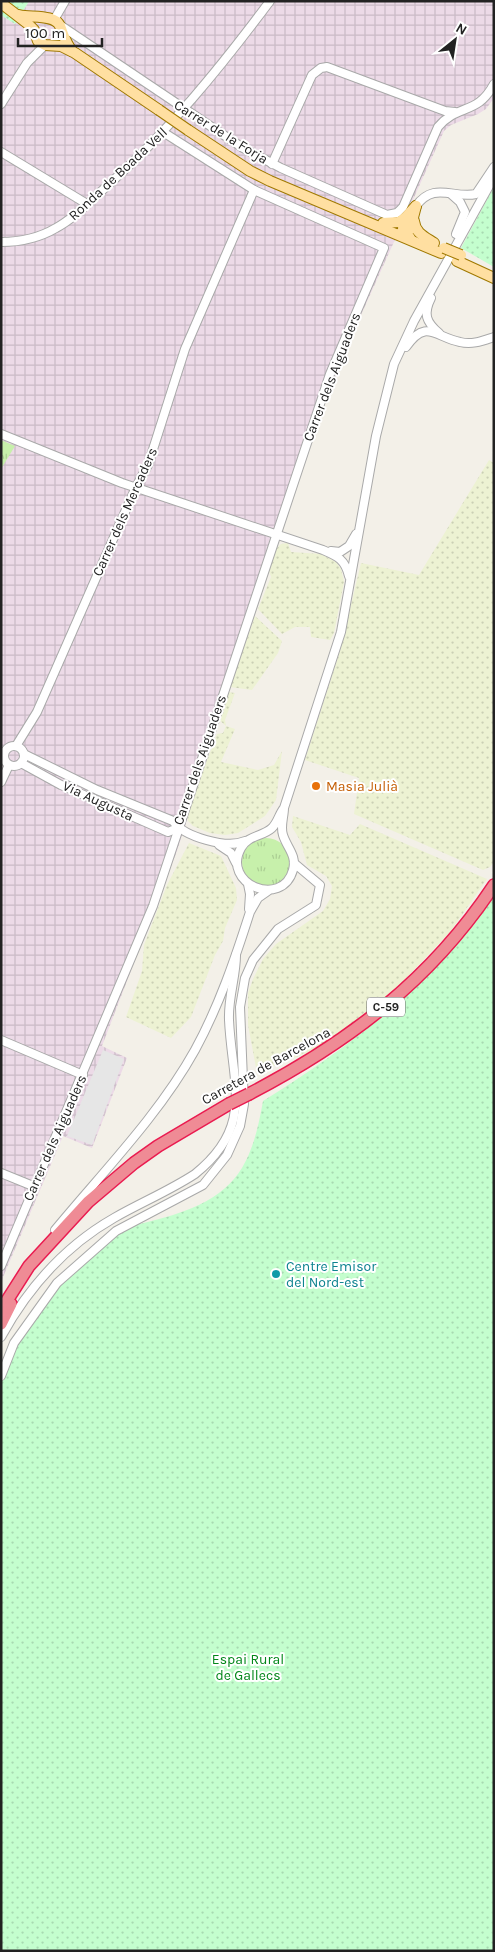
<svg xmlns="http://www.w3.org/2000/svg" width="495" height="1952" viewBox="0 0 495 1952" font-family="Karla,sans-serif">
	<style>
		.industrial { fill: url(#industrial-grid) }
		.farmland { fill: url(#farmland-dots) }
		.grass { fill: url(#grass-tufts) }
		.park { fill: url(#park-dots) }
		.parking { fill: #e6e6e6 }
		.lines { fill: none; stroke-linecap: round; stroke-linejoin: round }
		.minor-casing { stroke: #a9a9a9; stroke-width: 10 }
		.major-casing { stroke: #a07900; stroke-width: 12 }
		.highway-casing { stroke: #ea1b50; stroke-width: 14 }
		.minor { stroke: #fff; stroke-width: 8 }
		.major { stroke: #ffdfa1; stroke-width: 10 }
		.highway { stroke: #ef8b95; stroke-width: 11 }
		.major-bridge-casing { stroke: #a07900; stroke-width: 12; stroke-linecap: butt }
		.highway-bridge-casing { stroke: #ea1b50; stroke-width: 14; stroke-linecap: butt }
		.major-bridge { stroke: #ffdfa1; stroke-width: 10 }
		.highway-bridge { stroke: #ef8b95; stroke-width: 11 }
		.food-dot { fill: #e8710a; stroke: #fff; stroke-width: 2 }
		.culture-dot { fill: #0f9aa8; stroke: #fff; stroke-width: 2 }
		.labels { text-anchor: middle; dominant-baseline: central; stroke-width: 4; stroke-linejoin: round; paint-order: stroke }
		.shield { fill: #fff; stroke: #646464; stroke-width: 1 }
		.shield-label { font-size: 12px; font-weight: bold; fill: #222 }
		.street-label { font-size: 14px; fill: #222; stroke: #fff }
		.food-label { font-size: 14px; fill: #c56008; stroke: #fff; text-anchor: start }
		.culture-label { font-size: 14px; fill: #0d838f; stroke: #fff; text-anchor: start }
		.park-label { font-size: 14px; fill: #03871a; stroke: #fff }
	</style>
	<defs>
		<pattern id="industrial-grid" width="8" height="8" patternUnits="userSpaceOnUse" patternTransform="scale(1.25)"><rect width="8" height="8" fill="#ecdae7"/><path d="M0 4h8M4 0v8" fill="none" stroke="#cabbc6"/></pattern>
		<pattern id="farmland-dots" width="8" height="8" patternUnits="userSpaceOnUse" patternTransform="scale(1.25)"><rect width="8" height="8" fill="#edf2d3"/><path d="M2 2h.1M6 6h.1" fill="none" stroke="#cbcfb5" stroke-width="1.8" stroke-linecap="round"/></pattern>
		<pattern id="grass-tufts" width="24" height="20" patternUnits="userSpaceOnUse" patternTransform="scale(1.25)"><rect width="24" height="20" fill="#c7f0ab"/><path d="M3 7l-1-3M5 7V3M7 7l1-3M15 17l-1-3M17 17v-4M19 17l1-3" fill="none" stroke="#abce93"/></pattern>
		<pattern id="park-dots" width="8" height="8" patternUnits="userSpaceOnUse" patternTransform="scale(1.25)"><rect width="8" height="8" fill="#c4fece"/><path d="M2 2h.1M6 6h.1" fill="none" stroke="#a8d9b1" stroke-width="1.8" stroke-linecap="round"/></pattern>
	</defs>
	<rect width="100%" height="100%" fill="#f3f0e8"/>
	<path class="industrial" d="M29,1H494V98L486,109L478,114L451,125L444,131L352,335L313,434L186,812V823L177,851L102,1046L127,1058L92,1148L63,1136L1,1282V15L15,24Z"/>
	<g class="farmland">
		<path d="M489,460L494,463V862L490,867L483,870L354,814L359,778L305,760L340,651L361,563L419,575Z"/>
		<path d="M288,543L291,552L321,554L336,562L341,569L344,582L334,633L330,640L311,637L310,627H295L282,634L258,609L271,577L268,568L275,550L281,544Z"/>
		<path d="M255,616L282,641L278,653L252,690L230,687Z"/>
		<path d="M227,692L235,693L225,720L226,726L235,729L221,762L258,770L274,765L282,751L276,800L265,816L238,833L225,835L210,833L193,826L188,821L187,813L217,734L223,733L226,726L218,719Z"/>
		<path d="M293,816L350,835L360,824L487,879L450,932L382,1003L319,1048L257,1073L248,1025V993L253,979L263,959L276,944L323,911L330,899L332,886L326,876L307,865L301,842L292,827Z"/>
		<path d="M189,843L221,856L236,888L237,900L225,928L223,941L215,955L191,1017L171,1038L126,1017L142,971L144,945L167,885Z"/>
	</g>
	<g class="grass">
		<path d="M1,440L15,446L1,469Z"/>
		<circle cx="266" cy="862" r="24"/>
	</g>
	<g class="park">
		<path d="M1,1H29L15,24L1,15Z"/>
		<path d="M494,187V267L461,248Z"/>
		<path d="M494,894V1951H1V1384C7,1370 12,1355 19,1342C41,1304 84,1252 122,1231C137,1223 158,1220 173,1215C237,1195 252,1164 263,1101C351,1046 436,983 494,894Z"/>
	</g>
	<path class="parking" d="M103,1050L124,1059L92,1145L67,1136Z"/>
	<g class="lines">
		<g class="minor-casing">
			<g id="minor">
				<path d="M54,20L65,1"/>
				<path d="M60,25L243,148L281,168L387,215L397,213L403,207L438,127C458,103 477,116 494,84"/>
				<path d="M1,104L27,63L45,45"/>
				<path d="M1,152L87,204"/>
				<path d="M272,164L312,75L321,68L327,67L445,111L455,112"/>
				<path d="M451,194L460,202L465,212L456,234"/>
				<path d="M416,206C434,181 453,199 476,194L494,167"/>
				<path d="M1,242C21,242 39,238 56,228C75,218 90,201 106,187C168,132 220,68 270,1"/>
				<path d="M431,298C423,314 426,322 439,333"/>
				<path d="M406,347C426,318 435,337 460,342C472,345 482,341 494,337"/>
				<path d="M1,434L122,483L323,550C337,556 345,559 349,576"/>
				<path d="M331,551L340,552L349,546L356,534"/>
				<circle cx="14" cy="756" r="10"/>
				<path d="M16,746L37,712L136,487L148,465L185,349L254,190"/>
				<path d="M24,754L97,790L173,821C184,837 227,849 245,841"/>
				<path d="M21,763L61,785L168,832L178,828"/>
				<path d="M1,782L9,765"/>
				<path d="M284,808C284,817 280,826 283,835C287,848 297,855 293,870C282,909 221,884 241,848C248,835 262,837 272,828C278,822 279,814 284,808L341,632L376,436L394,364L414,321L494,177"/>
				<path d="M219,845L231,853L236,863"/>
				<path d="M248,884L250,894L249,909"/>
				<path d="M1,1040L83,1075"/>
				<path d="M1,1173L33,1186"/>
				<path d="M55,1230C102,1173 159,1115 195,1050C219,1006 235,959 250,912L258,898L268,891"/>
				<path d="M1,1266L153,906L330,374L384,248L254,190L163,132"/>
				<path d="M1,1337C28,1288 65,1246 114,1218C140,1203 169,1191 195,1174C255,1126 232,1084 229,1020C228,997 236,977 236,955"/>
				<path d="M1,1376L14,1343L57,1283L116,1231L203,1185L227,1155L240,1126L244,1104L240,1007L245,978L253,960L278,929L316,905L320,885L294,863"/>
			</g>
		</g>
		<g class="major-casing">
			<g id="major">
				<path d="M1,3L27,23L34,30L38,41L45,45L61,46L75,53L159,110"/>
				<path d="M19,15C31,18 55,14 60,26C64,36 65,42 72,51"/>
				<path d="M188,130L250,171L270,181L441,253"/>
				<path d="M414,221C415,233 425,237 434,243"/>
				<path d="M383,223L399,222L405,218"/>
				<path d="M399,234L410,229L416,206"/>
				<path d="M410,238L403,228L405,218L416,206"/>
				<path d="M457,261L494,278"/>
			</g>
		</g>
		<g class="highway-casing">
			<g id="highway">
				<path d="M249,1094C349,1042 431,980 494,885"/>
				<path d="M1,1310L29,1266L88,1202L134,1163L158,1146L229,1104"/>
				<path d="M1,1324L11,1304"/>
			</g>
		</g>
		<use href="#minor" class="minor"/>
		<use href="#major" class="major"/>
		<use href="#highway" class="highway"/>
		<g class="major-bridge-casing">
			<g id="major-bridge">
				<path d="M159,110L188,130"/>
				<path d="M444,248L461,255"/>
			</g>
		</g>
		<g class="highway-bridge-casing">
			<path id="highway-bridge" d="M229,1104L249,1094"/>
		</g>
		<use href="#major-bridge" class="major-bridge"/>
		<use href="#highway-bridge" class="highway-bridge"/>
	</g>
	<circle class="food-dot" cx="316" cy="786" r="5"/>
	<circle class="culture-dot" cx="276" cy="1274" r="5"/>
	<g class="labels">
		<rect class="shield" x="367" y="997.5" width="38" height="19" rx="4"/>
		<g class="shield-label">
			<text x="386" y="1007">C-59</text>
		</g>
		<g class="street-label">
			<text transform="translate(221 132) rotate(32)">Carrer de la Forja</text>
			<text transform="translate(118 174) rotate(-43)">Ronda de Boada Vell</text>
			<text transform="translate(332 377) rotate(-69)">Carrer dels Aiguaders</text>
			<text transform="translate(125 512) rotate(-66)">Carrer dels Mercaders</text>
			<text transform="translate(200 760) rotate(-71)">Carrer dels Aiguaders</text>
			<text transform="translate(98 801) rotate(25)">Via Augusta</text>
			<text transform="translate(266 1066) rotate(-29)">Carretera de Barcelona</text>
			<text transform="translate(55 1138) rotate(-66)">Carrer dels Aiguaders</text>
		</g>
		<g class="food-label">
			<text x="326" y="786">Masia Julià</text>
		</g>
		<g class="culture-label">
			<text x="286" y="1266">Centre Emisor<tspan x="286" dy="16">del Nord-est</tspan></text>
		</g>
		<g class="park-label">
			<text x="248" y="1659">Espai Rural<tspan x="248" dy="16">de Gallecs</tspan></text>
		</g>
	</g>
	<rect width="495" height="1952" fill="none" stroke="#222222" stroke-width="5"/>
	<g transform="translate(455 40) rotate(30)" stroke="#ffffff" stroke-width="4" paint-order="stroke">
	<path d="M0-4L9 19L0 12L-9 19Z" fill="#222222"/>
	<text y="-8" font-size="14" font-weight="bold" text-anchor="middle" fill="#222222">N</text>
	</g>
	<path d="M18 38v8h84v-8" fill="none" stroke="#222222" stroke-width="2.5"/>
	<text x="25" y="38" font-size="15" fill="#222222" stroke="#ffffff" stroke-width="4" paint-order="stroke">100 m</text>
</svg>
